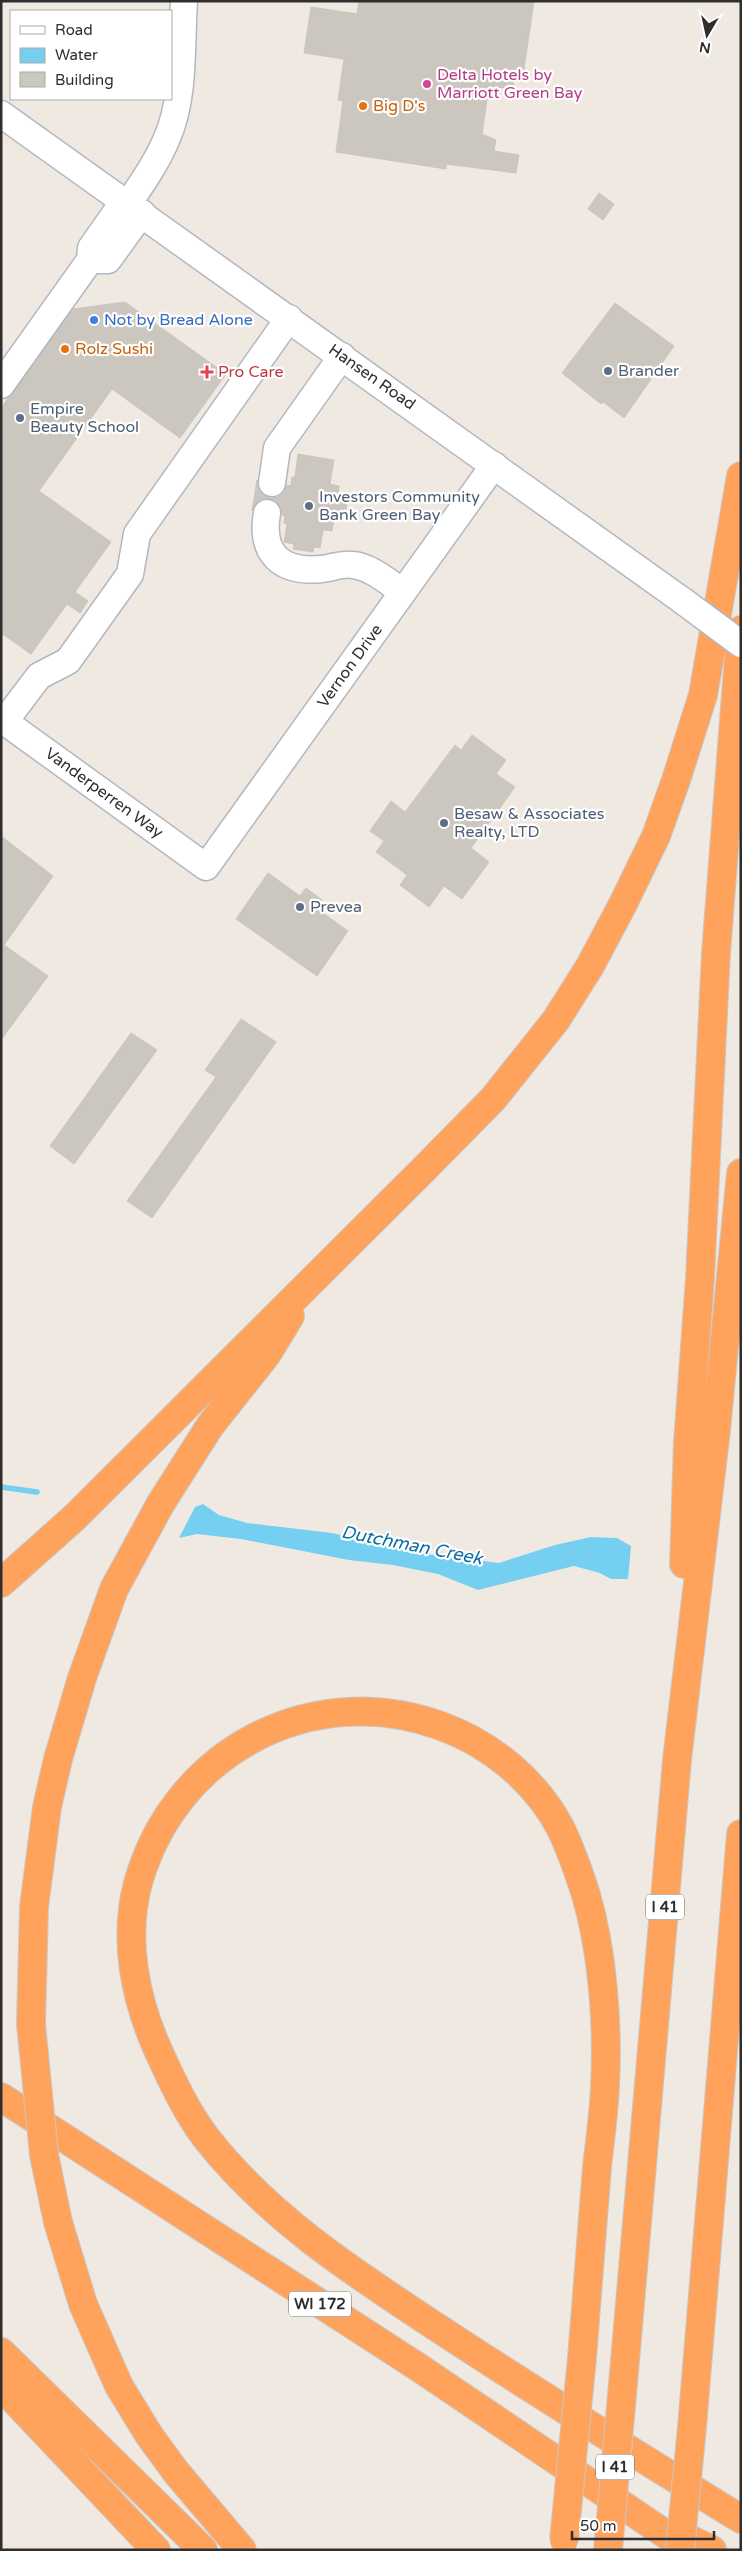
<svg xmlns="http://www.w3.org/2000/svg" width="742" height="2551" viewBox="0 0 742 2551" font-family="'Varela Round',sans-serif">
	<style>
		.water { fill: #75cff0 }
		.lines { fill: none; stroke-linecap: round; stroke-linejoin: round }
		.stream { stroke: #75cff0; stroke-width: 5.5 }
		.building { fill: #cbc7bf; stroke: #cbc5ba }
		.minor-casing { stroke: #b4b7c1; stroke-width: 29 }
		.highway-casing { stroke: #c9c9c9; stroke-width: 30 }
		.minor { stroke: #fff; stroke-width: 26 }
		.highway { stroke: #ffa35c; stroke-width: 28 }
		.minor-bridge-casing { stroke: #b4b7c1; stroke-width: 29; stroke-linecap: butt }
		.highway-bridge-casing { stroke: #c9c9c9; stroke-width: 30; stroke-linecap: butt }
		.minor-bridge { stroke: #fff; stroke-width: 26 }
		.highway-bridge { stroke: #ffa35c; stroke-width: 28 }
		.hotel-dot { fill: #d1479c; stroke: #fff; stroke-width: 2 }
		.food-dot { fill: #e8710a; stroke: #fff; stroke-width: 2 }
		.shop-dot { fill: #3f7fe0; stroke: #fff; stroke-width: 2 }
		.service-dot { fill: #5c6f8a; stroke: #fff; stroke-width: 2 }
		.health-dot { fill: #e0444e; stroke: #fff; stroke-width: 2 }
		.labels { text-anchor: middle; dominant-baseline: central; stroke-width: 4.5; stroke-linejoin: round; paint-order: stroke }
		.shield { fill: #fff; stroke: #6d6d6d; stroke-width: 1 }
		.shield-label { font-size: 15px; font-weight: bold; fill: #2e2e2e }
		.hotel-label { font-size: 16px; fill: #b23c85; stroke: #fff; text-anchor: start }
		.food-label { font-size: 16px; fill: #c56008; stroke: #fff; text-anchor: start }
		.shop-label { font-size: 16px; fill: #366cbe; stroke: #fff; text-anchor: start }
		.service-label { font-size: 16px; fill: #4e5e75; stroke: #fff; text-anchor: start }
		.health-label { font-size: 16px; fill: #be3a42; stroke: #fff; text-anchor: start }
		.street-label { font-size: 16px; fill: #2e2e2e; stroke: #fff }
		.water-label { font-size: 18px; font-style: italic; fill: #0d6fa3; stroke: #fff }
	</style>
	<rect width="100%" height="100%" fill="#efe9e1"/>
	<path class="water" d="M203,1504L219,1515L247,1523L332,1533L417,1553L499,1563L555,1545L591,1537L617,1538L631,1546L628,1579H611L600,1573L574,1566L478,1590L438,1574L393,1565L349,1560L241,1539L197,1534L179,1538L195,1507Z"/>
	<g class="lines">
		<path class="stream" d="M1,1487L37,1492"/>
	</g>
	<g class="building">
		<path d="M359,1H534L522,82L514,81L512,89L489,86L482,134L496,140L494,151L519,155L516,173L446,164V169L336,152L343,101L338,100L344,59L304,53L311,7L357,14Z"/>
		<path d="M599,193L614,204L603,220L588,209Z"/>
		<path d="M125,302L226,374L180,438L112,389L39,491L111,542L75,592L88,601L80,613L67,604L31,654L1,633V408L73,309Z"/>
		<path d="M615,303L674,346L624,418L603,402L601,404L562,373Z"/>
		<path d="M298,454L334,460L330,484L339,486L338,497L348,499L345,515L342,514L340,521L334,520L332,531L323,530L320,548L314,547L313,552L293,549L294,544L284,542L287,524L284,523L285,516L282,515L281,507L275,501L261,499L252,511L257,480L258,489L263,495L270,498L278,497L284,492L287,485L291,486L292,477H295Z"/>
		<path d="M472,735L506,760L496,774L515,787L471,848L489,862L462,899L444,886L429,907L400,885L407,875L376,852L384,841L370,831L391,801L405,812L455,745L461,750Z"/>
		<path d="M1,836L53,876L4,945L48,976L1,1040Z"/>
		<path d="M268,873L300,896L306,888L322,900L316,908L348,931L317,976L236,919Z"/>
		<path d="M241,1019L276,1042L152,1218L127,1201L216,1077L205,1070Z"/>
		<path d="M131,1033L157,1050L74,1164L50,1146Z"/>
	</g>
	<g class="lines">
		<g class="minor-casing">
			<g id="minor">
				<path d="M1,114L683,601"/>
				<path d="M128,204C143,182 157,162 167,138C185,97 181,45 184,1"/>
				<path d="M90,260H108L142,213"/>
				<path d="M1,385L90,260L91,248L124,201"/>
				<path d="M272,483L277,448L342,356"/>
				<path d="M267,513C260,554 281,573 322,569C332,568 342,563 353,565C371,567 388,582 403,592"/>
				<path d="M1,719L206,867L494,465"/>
				<path d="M5,721L39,676L68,661L130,574L137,534L289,318"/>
			</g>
		</g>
		<g class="highway-casing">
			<g id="highway">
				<path d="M684,1564L688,1442L700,1278L716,953L741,630"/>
				<path d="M1,1583L75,1517L426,1167L493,1099L556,1020L590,966L623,904L656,836L676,780L703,695L741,476"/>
				<path d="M31,2024L34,1907L47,1807L58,1759L82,1678L114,1589L161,1503L210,1426L267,1354L290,1316"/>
				<path d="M1,2097L418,2367L689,2550"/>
				<path d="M58,2222L83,2304L119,2386L149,2435L176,2472L242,2550"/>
				<path d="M1,2352L203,2550"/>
				<path d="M582,2358C587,2294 592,2231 597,2167C600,2140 604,2113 605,2086C608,2026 603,1953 586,1895C579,1873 571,1850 561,1829C536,1781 491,1744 441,1726C312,1679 175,1751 138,1883C123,1939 135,1999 158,2050C172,2081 187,2113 207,2139C271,2220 356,2274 441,2330C540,2395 640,2457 741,2519"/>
				<path d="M623,2384L677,1760L716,1430L741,1173"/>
				<path d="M1,2386L156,2550"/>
				<path d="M692,2427L741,1834"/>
				<path d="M675,2532L712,2550"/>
			</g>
		</g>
		<use href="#minor" class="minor"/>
		<use href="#highway" class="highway"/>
		<g class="minor-bridge-casing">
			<path id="minor-bridge" d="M683,601L741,644"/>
		</g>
		<g class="highway-bridge-casing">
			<g id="highway-bridge">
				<path d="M31,2024L44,2155L58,2222"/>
				<path d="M564,2540L582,2358"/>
				<path d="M608,2550L623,2384"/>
				<path d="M680,2550L692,2427"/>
			</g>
		</g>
		<use href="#minor-bridge" class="minor-bridge"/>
		<use href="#highway-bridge" class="highway-bridge"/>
	</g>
	<circle class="hotel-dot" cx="427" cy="84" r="5"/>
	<g class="food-dot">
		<circle cx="363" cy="106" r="5"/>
		<circle cx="65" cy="349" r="5"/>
	</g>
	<circle class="shop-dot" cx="94" cy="320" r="5"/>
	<g class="service-dot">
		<circle cx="608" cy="371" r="5"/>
		<circle cx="20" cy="418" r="5"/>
		<circle cx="309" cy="506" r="5"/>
		<circle cx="444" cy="823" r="5"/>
		<circle cx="300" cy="907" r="5"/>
	</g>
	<path class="health-dot" d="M204.5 364.5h5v5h5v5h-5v5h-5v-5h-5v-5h5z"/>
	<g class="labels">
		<g class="shield">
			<rect x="646" y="1894.5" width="38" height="25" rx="4"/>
			<rect x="289" y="2291.5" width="62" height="25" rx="4"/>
			<rect x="596" y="2454.5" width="38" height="25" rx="4"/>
		</g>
		<g class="shield-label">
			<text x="665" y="1907">I 41</text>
			<text x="320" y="2304">WI 172</text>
			<text x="615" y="2467">I 41</text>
		</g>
		<g class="hotel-label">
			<text x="437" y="75">Delta Hotels by<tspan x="437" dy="18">Marriott Green Bay</tspan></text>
		</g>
		<g class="food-label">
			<text x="373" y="106">Big D's</text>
			<text x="75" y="349">Rolz Sushi</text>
		</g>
		<g class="shop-label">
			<text x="104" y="320">Not by Bread Alone</text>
		</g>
		<g class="service-label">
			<text x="618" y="371">Brander</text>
			<text x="30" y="409">Empire<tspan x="30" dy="18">Beauty School</tspan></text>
			<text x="319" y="497">Investors Community<tspan x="319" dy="18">Bank Green Bay</tspan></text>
			<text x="454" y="814">Besaw &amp; Associates<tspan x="454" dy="18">Realty, LTD</tspan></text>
			<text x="310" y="907">Prevea</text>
		</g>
		<g class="health-label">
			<text x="218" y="372">Pro Care</text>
		</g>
		<g class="street-label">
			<text transform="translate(372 377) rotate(35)">Hansen Road</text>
			<text transform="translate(350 666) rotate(-54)">Vernon Drive</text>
			<text transform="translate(104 793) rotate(36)">Vanderperren Way</text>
		</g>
		<g class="water-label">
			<text transform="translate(412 1545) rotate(11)">Dutchman Creek</text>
		</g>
	</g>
	<rect width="742" height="2551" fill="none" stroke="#2e2e2e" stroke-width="5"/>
	<rect x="10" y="10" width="162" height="90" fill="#ffffff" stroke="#ababab"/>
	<rect x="20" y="26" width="25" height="8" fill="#ffffff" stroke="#ababab"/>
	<text x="55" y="35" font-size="15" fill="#2e2e2e">Road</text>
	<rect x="20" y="48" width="25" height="15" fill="#75cff0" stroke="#ababab"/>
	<text x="55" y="60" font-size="15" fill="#2e2e2e">Water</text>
	<rect x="20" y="72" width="25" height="15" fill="#cbc7bf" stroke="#ababab"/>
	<text x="55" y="85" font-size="15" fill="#2e2e2e">Building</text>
	<g transform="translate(707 35) rotate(189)" stroke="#ffffff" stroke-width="4" paint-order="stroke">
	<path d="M0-4L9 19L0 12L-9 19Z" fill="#2e2e2e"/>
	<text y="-8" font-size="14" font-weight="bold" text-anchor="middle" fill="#2e2e2e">N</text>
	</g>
	<path d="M572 2531v8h142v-8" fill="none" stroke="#2e2e2e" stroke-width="2.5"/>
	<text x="580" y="2531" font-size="15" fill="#2e2e2e" stroke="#ffffff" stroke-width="4" paint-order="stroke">50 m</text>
</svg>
